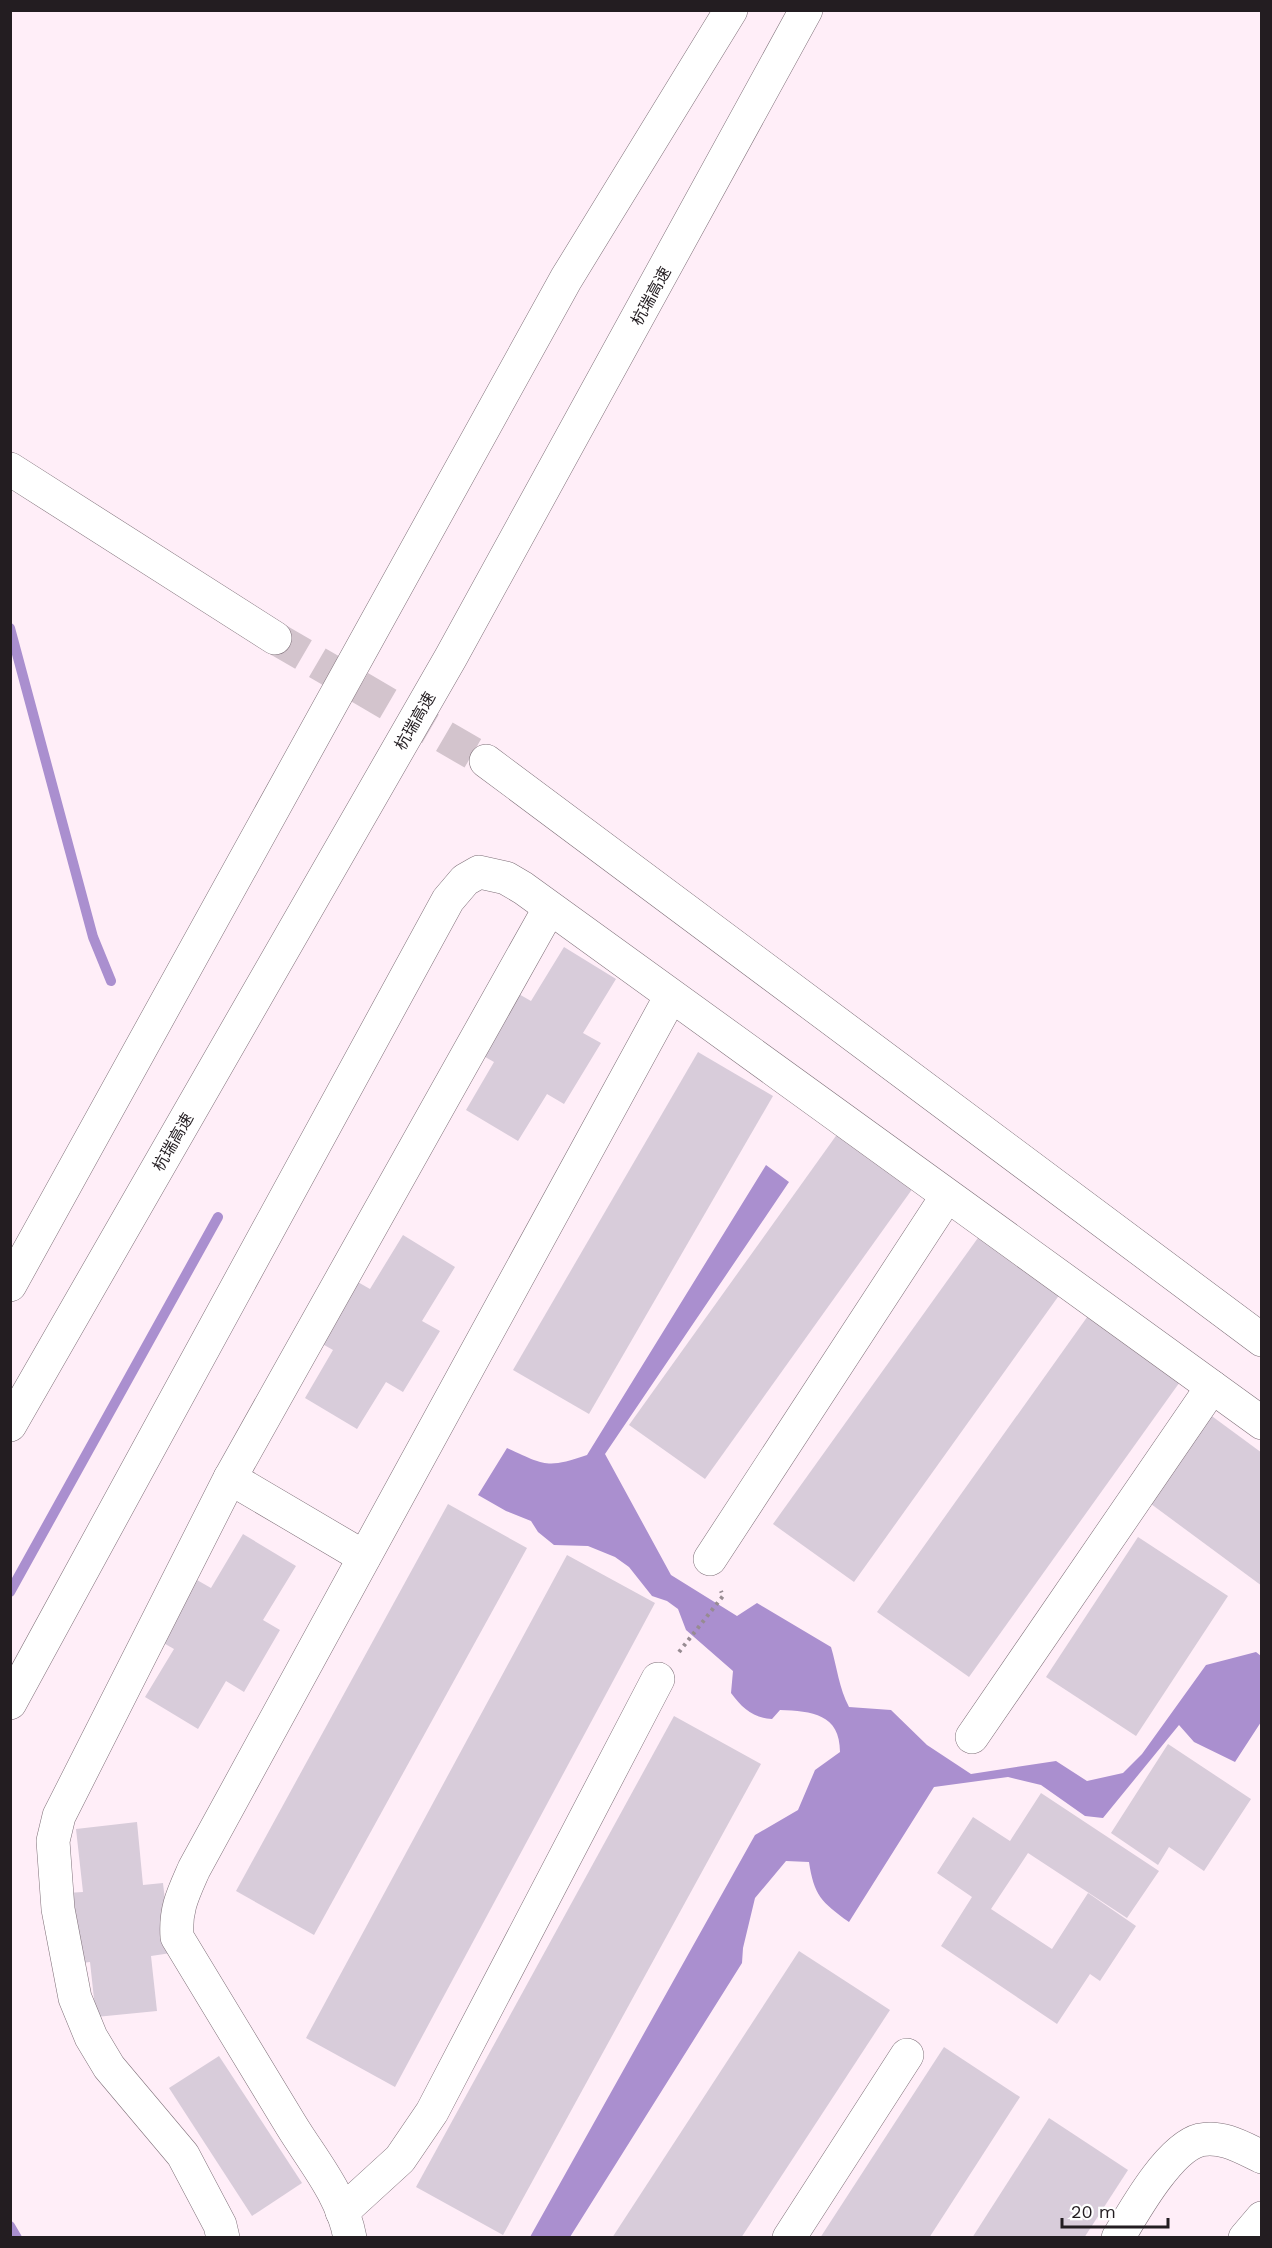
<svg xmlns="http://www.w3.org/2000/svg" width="1272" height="2248" viewBox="0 0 1272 2248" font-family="'Work Sans','Noto Sans SC',sans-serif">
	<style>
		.water { fill: #aa8fcf }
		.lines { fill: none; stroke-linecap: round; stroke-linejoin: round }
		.stream { stroke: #aa8fcf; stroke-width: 10 }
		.building { fill: #d8ccda }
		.street-tunnel { stroke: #d3c4cd; stroke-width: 33; stroke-dasharray: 33 16; stroke-linecap: butt }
		.street-casing { stroke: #7f7079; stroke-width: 34 }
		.secondary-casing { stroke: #7f7079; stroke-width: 34 }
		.highway-casing { stroke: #7f7079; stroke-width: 34 }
		.path { stroke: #978b92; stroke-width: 4; stroke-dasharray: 3 4.5; stroke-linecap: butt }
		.street { stroke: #fff; stroke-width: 33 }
		.secondary { stroke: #fff; stroke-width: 33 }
		.highway { stroke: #fff; stroke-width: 33 }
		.labels { text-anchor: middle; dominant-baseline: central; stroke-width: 4.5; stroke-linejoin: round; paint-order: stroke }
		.street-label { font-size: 16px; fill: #231d21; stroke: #fff }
	</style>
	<rect width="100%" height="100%" fill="#ffeef8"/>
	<path class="water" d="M766,1165L789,1182L605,1454L671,1575L737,1616L757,1603L831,1647C837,1667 839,1688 849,1707L891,1710L927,1745L971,1774L1056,1761L1087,1781L1123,1773L1142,1754L1206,1665L1256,1652L1261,1656V1722L1235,1762L1194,1742L1179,1725L1103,1818L1085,1816L1041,1785L1008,1777L934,1787L849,1922C821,1902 814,1895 809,1862L786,1861L755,1898L743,1948L742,1963L570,2237H530L755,1835L798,1810L815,1770L840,1752C840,1714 812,1711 780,1710L772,1719C753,1718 742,1708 731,1693L733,1671L686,1630L678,1609L667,1601L652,1596L629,1567L615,1557L588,1546L554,1545L538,1532L531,1521L506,1511L478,1495L507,1448C545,1465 546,1469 587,1455Z"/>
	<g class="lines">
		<g class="stream">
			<path d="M10,628L93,937L111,981"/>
			<path d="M10,1592L218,1217"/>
			<path d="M10,2226L17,2238"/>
		</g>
	</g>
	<g class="building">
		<path d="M564,947L616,979L583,1033L601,1043L564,1104L547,1094L518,1141L466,1110L494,1062L480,1054L517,993L531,1001Z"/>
		<path d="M698,1052L773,1096L589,1414L513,1370Z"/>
		<path d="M838,1133L913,1188L705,1479L629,1425Z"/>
		<path d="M403,1235L455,1267L422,1321L440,1331L403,1392L386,1382L357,1429L305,1398L333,1350L319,1342L356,1281L370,1289Z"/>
		<path d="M980,1235L1060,1294L854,1582L773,1524Z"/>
		<path d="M1090,1313L1182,1379L969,1677L877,1612Z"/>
		<path d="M1209,1414L1262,1453V1586L1147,1501Z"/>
		<path d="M448,1504L527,1548L314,1935L236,1891Z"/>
		<path d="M243,1534L296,1566L263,1620L280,1630L244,1692L226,1681L198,1729L145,1697L174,1649L160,1641L197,1580L211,1588Z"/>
		<path d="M1138,1537L1228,1596L1136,1736L1046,1677Z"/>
		<path d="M567,1555L655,1603L395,2087L306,2038Z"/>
		<path d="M674,1716L761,1764L503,2235L416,2187Z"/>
		<path d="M1168,1744L1251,1799L1204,1871L1169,1847L1158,1865L1111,1833Z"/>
		<path d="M1041,1793L1159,1871L1127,1918L1028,1853L991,1909L1052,1949L1088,1893L1136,1926L1100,1981L1090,1974L1057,2024L941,1946L972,1897L937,1873L973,1817L1010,1841Z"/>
		<path d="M137,1822L143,1885L163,1883L171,1953L151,1956L157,2011L96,2017L90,1962L74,1964L66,1893L83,1892L76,1829Z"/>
		<path d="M799,1951L890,2010L741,2238H612Z"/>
		<path d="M944,2047L1020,2097L929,2238H820Z"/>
		<path d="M219,2056L302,2183L252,2216L169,2088Z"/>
		<path d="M1049,2118L1128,2170L1084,2238H972Z"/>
	</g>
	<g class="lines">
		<path class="street-tunnel" d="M275,638L486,761"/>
		<g class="street-casing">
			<g id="street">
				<path d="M10,469L275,638"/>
				<path d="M486,761L1262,1340"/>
				<path d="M230,1478L364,1557"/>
				<path d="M710,1559L947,1196"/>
				<path d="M10,1703L448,900L465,880L479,872L506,878L523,888L1262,1423"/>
				<path d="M972,1737L1212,1387"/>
				<path d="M342,2212L400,2159L432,2112L658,1679"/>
				<path d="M223,2238L220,2225L183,2155L109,2067L91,2037L75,1998L58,1909L53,1841L59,1816L230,1478L549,909"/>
				<path d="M350,2238C342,2194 313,2161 291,2125C253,2062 215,1999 177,1937C175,1909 183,1894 194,1869L671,996"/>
				<path d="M789,2238L907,2055"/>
				<path d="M1118,2238C1134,2211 1169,2148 1200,2140C1222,2135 1243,2148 1262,2157"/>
			</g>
		</g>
		<g class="secondary-casing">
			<path id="secondary" d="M1245,2238L1262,2218"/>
		</g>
		<g class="highway-casing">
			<g id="highway">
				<path d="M10,1285L566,279L731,10"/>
				<path d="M10,1425L451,657L806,10"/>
			</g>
		</g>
		<path class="path" d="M679,1652L723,1596L721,1591"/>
		<use href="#street" class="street"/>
		<use href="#secondary" class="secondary"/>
		<use href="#highway" class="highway"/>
	</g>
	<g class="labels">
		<g class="street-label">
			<text transform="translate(651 296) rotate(-61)">杭瑞高速</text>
			<text transform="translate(415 721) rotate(-60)">杭瑞高速</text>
			<text transform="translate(173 1142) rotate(-60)">杭瑞高速</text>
		</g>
	</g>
	<rect width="1272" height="2248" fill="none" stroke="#231d21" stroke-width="24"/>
	<path d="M1062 2218v9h106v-9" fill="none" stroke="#231d21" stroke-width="3"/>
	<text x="1071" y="2218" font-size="18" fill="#231d21" stroke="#ffffff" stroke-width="4.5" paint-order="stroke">20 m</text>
</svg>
